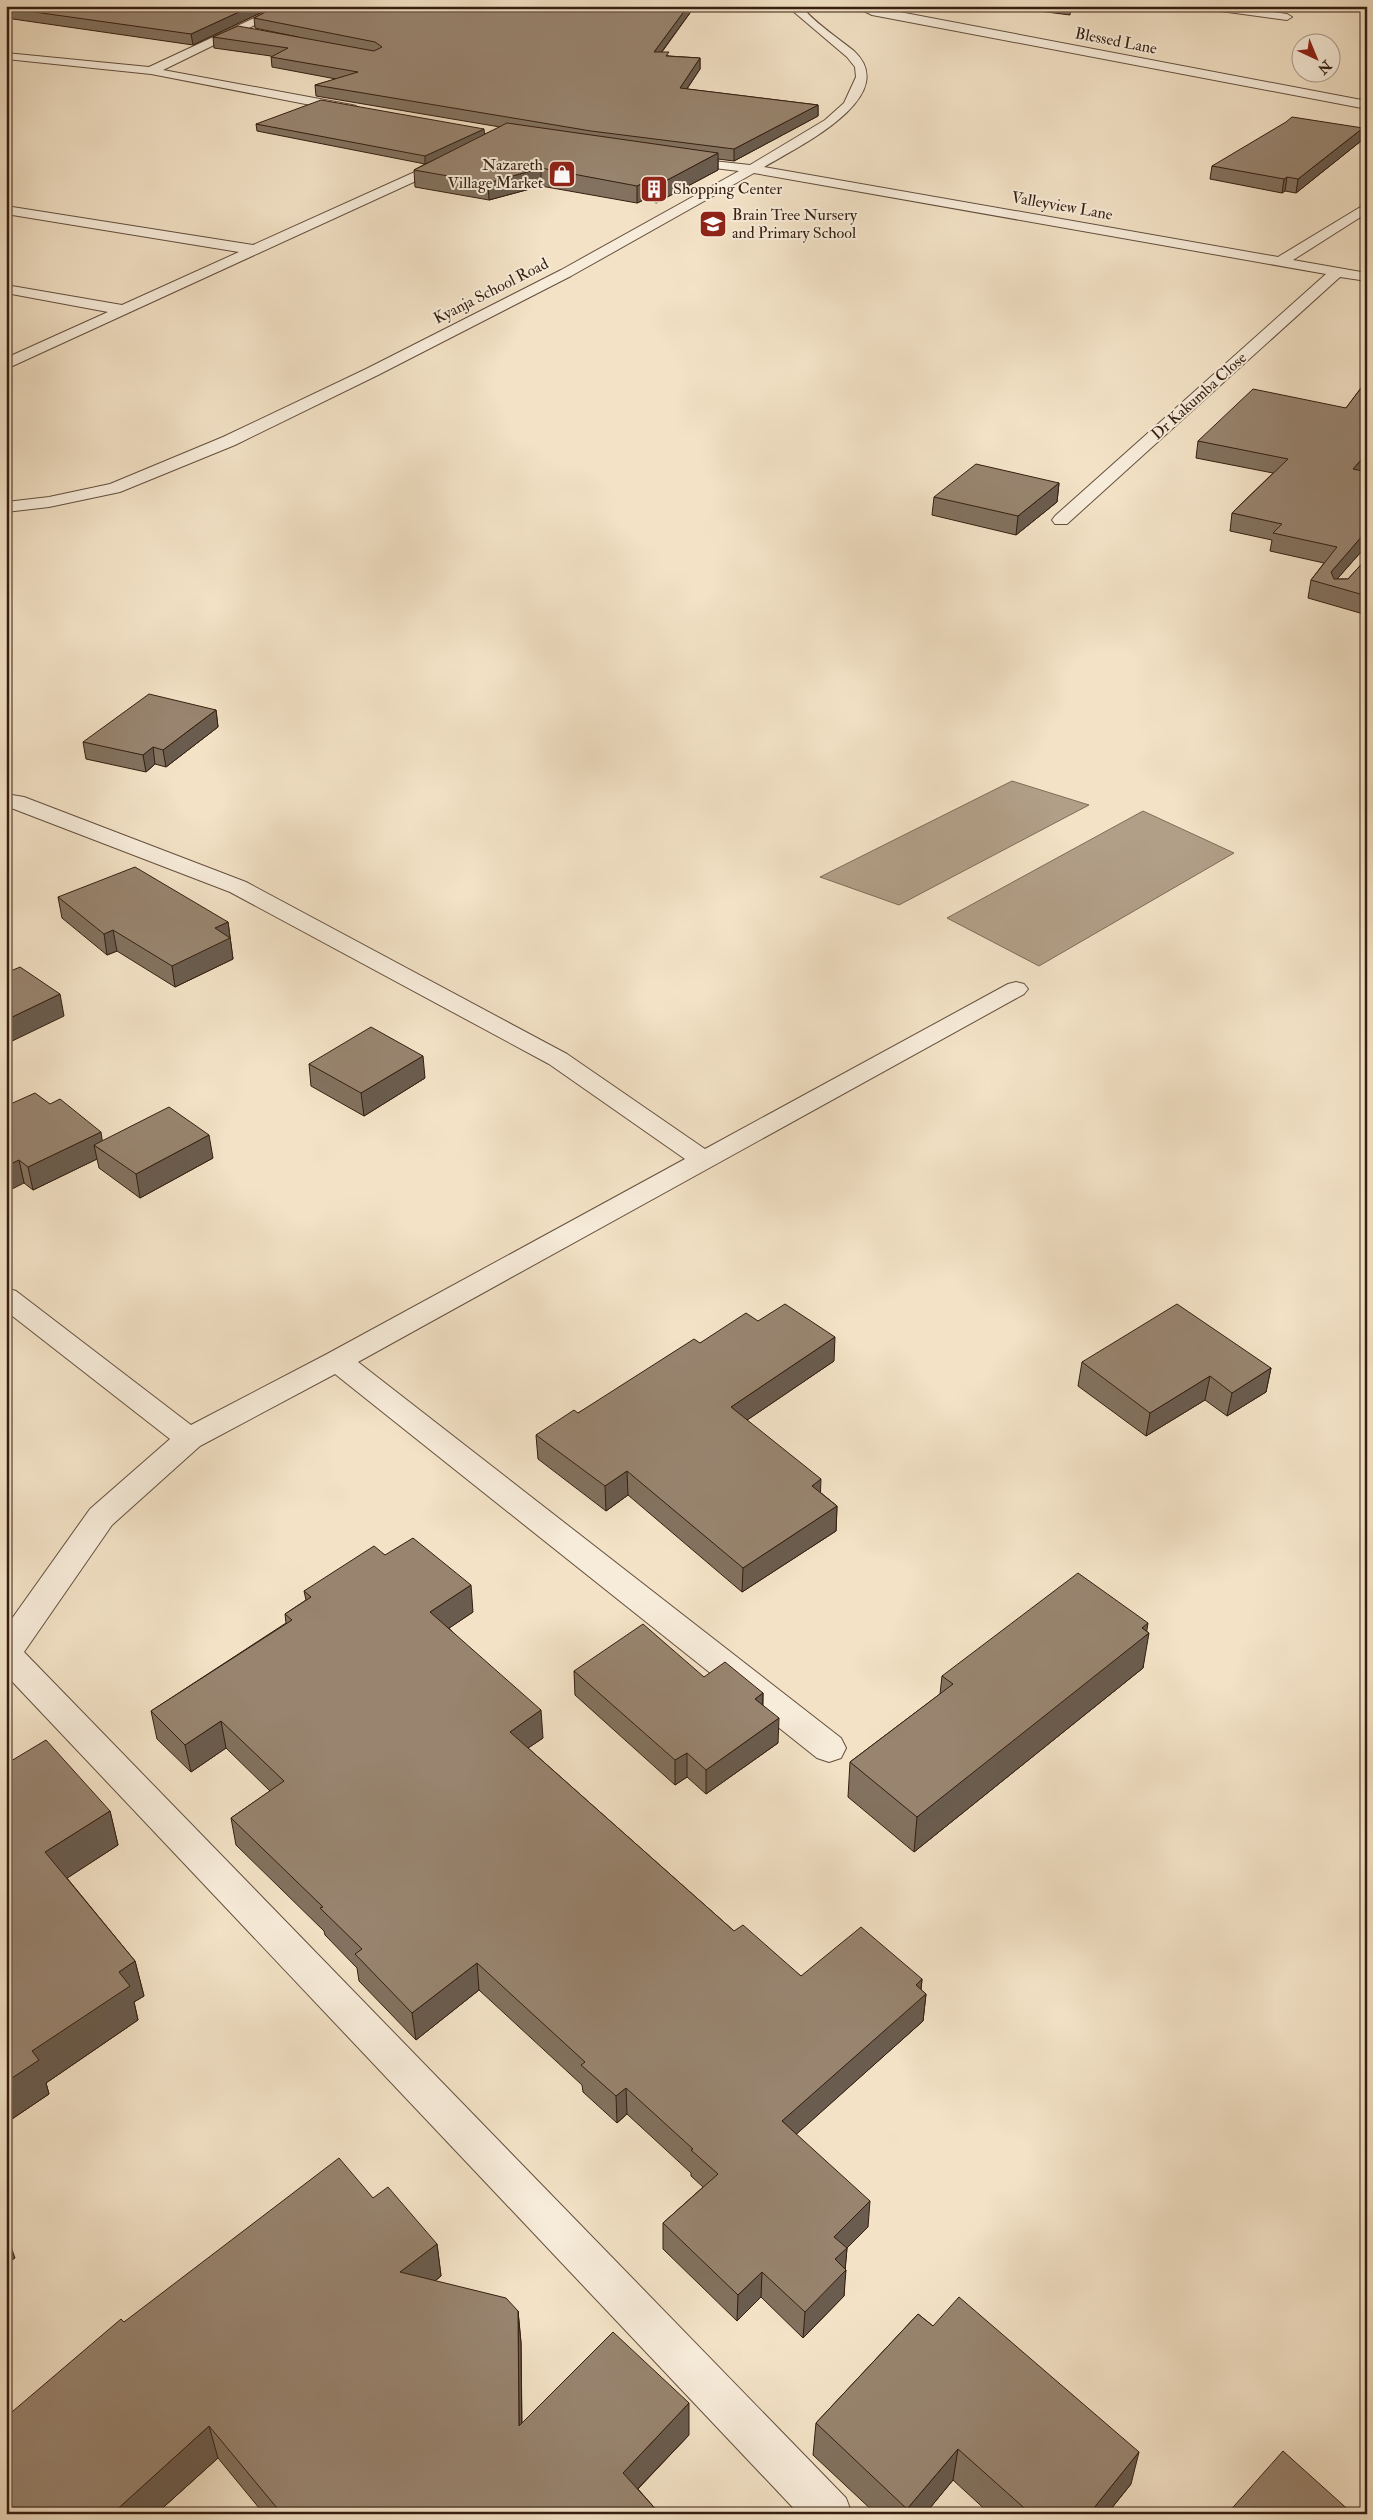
<svg xmlns="http://www.w3.org/2000/svg" width="1373" height="2520" viewBox="0 0 1373 2520" font-family="'IM FELL Double Pica',serif">
	<style>
		.water { fill: #b29f88; stroke: #806b58 }
		.lines { fill: none; stroke-linecap: round; stroke-linejoin: round }
		.minor-casing { stroke: #644f3e; stroke-width: 2 }
		.minor { fill: #f7ecda; fill-rule: evenodd }
		.wall { fill: #83725f; stroke: #351e10 }
		.shaded-wall { fill: #6a5c4e; stroke: #351e10 }
		.building { fill: #98846f; stroke: #351e10 }
		.labels { text-anchor: middle; dominant-baseline: central; stroke-width: 4; stroke-linejoin: round; paint-order: stroke }
		.far-street-label { font-size: 16px; fill: #351e10; stroke: #f7ecda }
		.far-poi-label { font-size: 16px; fill: #351e10; stroke: #f7ecda; text-anchor: start }
	</style>
	<rect width="100%" height="100%" fill="#f3e2c6"/>
	<filter id="stains"><feTurbulence type="fractalNoise" baseFrequency=".004" numOctaves="4"/><feColorMatrix values="0 0 0 0 .2 0 0 0 0 .09 0 0 0 0 .02 0 0 0 .5 -.17"/></filter>
	<radialGradient id="worn" r=".72"><stop offset=".6" stop-color="#630" stop-opacity="0"/><stop offset="1" stop-color="#630" stop-opacity=".3"/></radialGradient>
	<g class="water">
		<path d="M1012,781L1089,805L899,905L820,877Z"/>
		<path d="M1143,811L1234,853L1039,966L947,918Z"/>
	</g>
	<g class="lines">
		<g class="minor-casing">
			<g id="minor">
				<path d="M280,6H294L163,70L352,105L356,106L358,109L356,112L352,113L151,74L6,59V53L149,67Z"/>
				<path d="M792,6H802C808,18 842,41 854,51C903,97 796,148 764,167L1278,257L1367,203V213L1293,260L1367,273V281L1340,277L1067,524H1055L1052,520L1055,516L1326,274L754,173L571,276L378,375L235,445L120,492L49,507L6,512V502L49,497L110,484L223,437L366,369L561,270L739,171L681,164L676,163L675,160L676,157L750,165L825,120L844,103L856,77L855,67L847,57L794,12Z"/>
				<path d="M854,6H868L1367,101V109L872,15Z"/>
				<path d="M1201,6H1232L1287,14L1292,17L1287,20L1206,9Z"/>
				<path d="M448,157L453,158L454,161L453,164L6,369V358L108,312L6,293V285L122,305L239,252L6,214V206L253,245Z"/>
				<path d="M6,794L24,797L246,882L567,1054L705,1149L1008,984L1016,982L1024,984L1028,989L1024,994L358,1362L841,1738L846,1748L841,1758L829,1762L817,1758L335,1374L200,1446L112,1525L24,1652L846,2498L852,2514H799L6,1675V1627L90,1509L170,1439L6,1311V1288L16,1291L191,1425L327,1354L685,1159L549,1064L230,892L6,806Z"/>
			</g>
		</g>
		<use href="#minor" class="minor"/>
	</g>
	<g class="wall">
		<path d="M6,6H275L193,45L6,18Z"/>
		<path d="M277,6H695L662,52L669,56L700,58V69L687,89L818,105V116L734,161L718,159V170L656,203L648,198L637,203L541,186L489,200L415,187L414,170L425,164L257,131L256,124L485,134L500,127L316,96L315,85L336,79L272,67L271,56L214,48L213,37H298L255,28L254,18Z"/>
		<path d="M1000,6H1071L1070,15Z"/>
		<path d="M1363,128L1361,141L1296,193L1285,191L1282,193L1210,179L1212,166Z"/>
		<path d="M1367,380V466L1363,471L1367,472V552L1360,553L1337,579H1348L1367,558V615L1308,598L1311,580L1324,563L1270,551L1272,540L1230,531L1232,513L1273,473L1196,458L1198,441L1346,408Z"/>
		<path d="M1059,483L1057,502L1016,535L932,515L934,497Z"/>
		<path d="M216,710L218,727L166,767L155,764L146,772L86,759L83,742Z"/>
		<path d="M58,897L228,922L233,959L175,987L117,951L107,955L62,918Z"/>
		<path d="M309,1064L425,1078L364,1116L311,1086Z"/>
		<path d="M50,1104L102,1141L213,1158L140,1198L99,1168L97,1159L33,1190L24,1183L6,1106Z"/>
		<path d="M758,1321L834,1361L747,1420L820,1492L837,1506L836,1531L742,1592L628,1495L606,1511L538,1459L536,1435L578,1413L700,1343Z"/>
		<path d="M1082,1362L1271,1368L1266,1392L1227,1416L1205,1400L1146,1436L1078,1386Z"/>
		<path d="M385,1555L473,1612L449,1628L543,1738L528,1748L734,1931L801,1976L922,1979L921,1990L926,1994L923,2021L796,2134L868,2227L847,2248L845,2269L844,2296L803,2338L761,2297L737,2321L663,2249V2223L703,2187L691,2176V2173L627,2114L617,2123L583,2092L582,2085L479,1990L416,2040L359,1981L357,1968L325,1935L324,1931L236,1845L231,1818L270,1791L226,1748L191,1772L157,1739L151,1711L286,1623L285,1614L306,1600L304,1591Z"/>
		<path d="M1147,1631L1143,1668L914,1852L848,1797L850,1762L940,1694L942,1676Z"/>
		<path d="M574,1671L704,1677L763,1693V1705L778,1743L706,1794L687,1777L675,1785L575,1695Z"/>
		<path d="M6,1764L110,1811L118,1845L67,1878L135,1961L144,1996L134,2002L138,2020L46,2083L49,2094L6,2123Z"/>
		<path d="M373,2198L437,2244L441,2276L435,2281L518,2311L521,2343L522,2424L689,2435L638,2489L660,2514H264L218,2458L156,2514H6L124,2322Z"/>
		<path d="M918,2314L1131,2484L1107,2514H990L953,2480L925,2514H876L813,2455L816,2423Z"/>
	</g>
	<g class="shaded-wall">
		<path d="M252,6H275L193,45L191,34Z"/>
		<path d="M688,6H695L654,62V52Z"/>
		<path d="M700,58V69L680,99V88Z"/>
		<path d="M818,105V116L734,161V149Z"/>
		<path d="M1363,128L1361,141L1296,193L1298,179Z"/>
		<path d="M484,129L485,137L425,164V156Z"/>
		<path d="M718,153V170L656,203V186Z"/>
		<path d="M541,168V186L489,200L488,183Z"/>
		<path d="M1287,177L1285,191L1282,193L1284,179Z"/>
		<path d="M647,181L648,198L637,203V186Z"/>
		<path d="M1367,453V466L1350,486L1353,469Z"/>
		<path d="M1059,483L1057,502L1016,535L1018,516Z"/>
		<path d="M1363,535H1367V552L1360,553L1331,586V572Z"/>
		<path d="M216,710L218,727L166,767L163,750Z"/>
		<path d="M153,747L155,764L146,772L143,755Z"/>
		<path d="M228,922L233,959L175,987L172,966L215,928Z"/>
		<path d="M113,930L117,951L107,955L104,934Z"/>
		<path d="M60,994L64,1016L6,1044V1020Z"/>
		<path d="M423,1056L425,1078L364,1116L361,1093Z"/>
		<path d="M101,1132L104,1152L94,1145L97,1159L33,1190L28,1167Z"/>
		<path d="M209,1135L213,1158L140,1198L136,1174Z"/>
		<path d="M19,1160L24,1183L6,1192V1166Z"/>
		<path d="M835,1337L834,1361L731,1431V1407Z"/>
		<path d="M1271,1368L1266,1392L1227,1416L1232,1393Z"/>
		<path d="M1210,1376L1205,1400L1146,1436L1150,1413Z"/>
		<path d="M627,1471L628,1495L606,1511L605,1486Z"/>
		<path d="M821,1479L820,1503L812,1486Z"/>
		<path d="M837,1506L836,1531L742,1592L743,1568Z"/>
		<path d="M471,1585L473,1612L433,1639L430,1612Z"/>
		<path d="M1148,1623L1146,1636L1149,1633L1143,1668L914,1852L917,1817Z"/>
		<path d="M763,1693L762,1717L755,1699Z"/>
		<path d="M541,1710L543,1738L512,1759L510,1732Z"/>
		<path d="M779,1718L778,1743L706,1794V1770Z"/>
		<path d="M221,1721L226,1748L191,1772L185,1745Z"/>
		<path d="M687,1753V1777L675,1785V1760Z"/>
		<path d="M110,1811L118,1845L55,1886L45,1852Z"/>
		<path d="M135,1961L144,1996L134,2002L138,2020L46,2083L49,2094L6,2123V2082L32,2051L119,1972Z"/>
		<path d="M477,1963L479,1990L416,2040L412,2013Z"/>
		<path d="M922,1979L920,1999L926,1994L923,2021L781,2148L782,2121Z"/>
		<path d="M626,2088L627,2114L617,2123L616,2096Z"/>
		<path d="M870,2201L868,2227L847,2248L845,2272L846,2270L844,2296L803,2338L805,2312L834,2237Z"/>
		<path d="M6,2233L15,2258L6,2264Z"/>
		<path d="M437,2244L441,2276L405,2305L400,2272Z"/>
		<path d="M762,2272L761,2297L737,2321L738,2295Z"/>
		<path d="M518,2311L521,2343L522,2457L519,2426Z"/>
		<path d="M689,2403V2435L624,2503L623,2473Z"/>
		<path d="M209,2426L218,2458L156,2514H112Z"/>
		<path d="M958,2449L953,2480L925,2514H907V2509Z"/>
		<path d="M1139,2452L1131,2484L1107,2514H1089Z"/>
	</g>
	<g class="building">
		<path d="M6,6H252L191,34L6,8Z"/>
		<path d="M277,6H688L654,52H669L666,56L700,58L680,88L818,105L734,149L591,131L315,85L358,72L271,57L288,48L213,37L238,26L374,51L382,47L375,42L254,18Z"/>
		<path d="M321,100L484,129L425,156L256,124Z"/>
		<path d="M1292,117L1363,128L1298,179L1287,177L1284,179L1212,166L1286,122Z"/>
		<path d="M507,123L718,153L656,186L647,181L637,186L541,168L488,183L414,170Z"/>
		<path d="M1367,380V453L1353,469L1367,472V535H1363L1331,572L1334,579H1348L1367,558V596L1311,580L1337,547L1273,533L1282,524L1232,513L1288,459L1198,441L1253,389L1346,408Z"/>
		<path d="M976,464L1059,483L1018,516L934,497Z"/>
		<path d="M149,694L216,710L163,750L153,747L143,755L83,742Z"/>
		<path d="M135,867L228,922L215,928L230,938L172,966L113,930L104,934L58,897Z"/>
		<path d="M20,967L60,994L6,1020V973Z"/>
		<path d="M371,1027L423,1056L361,1093L309,1064Z"/>
		<path d="M35,1093L50,1104L60,1099L101,1132L28,1167L19,1160L6,1166V1106Z"/>
		<path d="M169,1107L209,1135L136,1174L94,1145Z"/>
		<path d="M785,1304L835,1337L731,1407L821,1479L812,1486L837,1506L743,1568L627,1471L605,1486L536,1435L574,1410L578,1413L694,1339L700,1343L746,1313L758,1321Z"/>
		<path d="M1177,1304L1271,1368L1232,1393L1210,1376L1150,1413L1082,1362Z"/>
		<path d="M413,1538L471,1585L430,1612L541,1710L510,1732L734,1931L743,1925L801,1976L861,1927L922,1979L916,1985L926,1994L782,2121L870,2201L834,2237L847,2248L835,2259L846,2270L805,2312L762,2272L738,2295L663,2223L718,2174L691,2150L693,2149L626,2088L616,2096L581,2065L585,2062L477,1963L412,2013L355,1954L362,1949L320,1908L323,1907L231,1818L284,1781L221,1721L185,1745L151,1711L292,1620L285,1614L311,1597L304,1591L374,1546L385,1555Z"/>
		<path d="M1078,1573L1148,1623L1142,1628L1149,1633L917,1817L850,1762L953,1684L942,1676Z"/>
		<path d="M643,1624L704,1677L725,1662L763,1693L755,1699L779,1718L706,1770L687,1753L675,1760L574,1671Z"/>
		<path d="M46,1740L110,1811L45,1852L135,1961L119,1972L130,1986L32,2051L39,2060L6,2082V1775L10,1773L6,1768V1764Z"/>
		<path d="M339,2158L373,2198L388,2187L437,2244L400,2272L506,2298L518,2311L519,2426L613,2332L689,2403L623,2473L660,2514H282L209,2426L112,2514H6V2417L121,2319L124,2322Z"/>
		<path d="M959,2297L1139,2452L1089,2514H1031L958,2449L907,2509L816,2423L918,2314L933,2326Z"/>
		<path d="M1283,2451L1353,2514H1227Z"/>
	</g>
	<defs>
		<g id="shop-square" transform="scale(1.4375)"><rect x="-9" y="-9" width="18" height="18" rx="4" fill="#8f2418" stroke="#f7ecda"/><path d="M-5-2.5h2.3a2.7 3.5 0 0 1 5.4 0H5L5.5 6h-11ZM-1.5-2.5h3a1.5 2.3 0 0 0-3 0Z" fill="#fff"/></g>
		<g id="building-square" transform="scale(1.4375)"><rect x="-9" y="-9" width="18" height="18" rx="4" fill="#8f2418" stroke="#f7ecda"/><path d="M-4-6H4V6H1V3H-1V6H-4ZM-2.5-4.3h1.7v1.8h-1.7ZM.8-4.3h1.7v1.8H.8ZM-2.5-1h1.7V.8h-1.7ZM.8-1h1.7V.8H.8Z" fill="#fff"/></g>
		<g id="school-square" transform="scale(1.4375)"><rect x="-9" y="-9" width="18" height="18" rx="4" fill="#8f2418" stroke="#f7ecda"/><path d="M0-5L7-2L0 1L-7-2ZM-4 1L0 2.5L4 1V4Q0 6-4 4Z" fill="#fff"/></g>
	</defs>
	<g fill-rule="evenodd">
		<use href="#shop-square" x="562" y="174"/>
		<use href="#building-square" x="654" y="189"/>
		<use href="#school-square" x="713" y="224"/>
	</g>
	<g class="labels">
		<g class="far-street-label">
			<text transform="translate(1116 41) rotate(11)">Blessed Lane</text>
			<text transform="translate(1062 206) rotate(10)">Valleyview Lane</text>
			<text transform="translate(491 291) rotate(-27)">Kyanja School Road</text>
			<text transform="translate(1199 396) rotate(-42)">Dr Kakumba Close</text>
		</g>
		<g class="far-poi-label">
			<text x="543" y="165" text-anchor="end">Nazareth<tspan x="543" dy="18">Village Market</tspan></text>
			<text x="673" y="189">Shopping Center</text>
			<text x="732" y="215">Brain Tree Nursery<tspan x="732" dy="18">and Primary School</tspan></text>
		</g>
	</g>
	<rect width="1373" height="2520" fill="none" stroke="#f3e2c6" stroke-width="25"/>
	<rect x="8" y="8" width="1358" height="2505" fill="none" stroke="#351e10" stroke-width="2.5"/>
	<rect x="12" y="12" width="1348" height="2495" fill="none" stroke="#351e10"/>
	<g transform="translate(1316 58) rotate(136)"><circle r="24" fill="#f7ecda" stroke="#a99a89"/>
	<path d="M0-4L9 19L0 12L-9 19Z" fill="#8f2418"/>
	<text y="-8" font-size="14" font-weight="bold" text-anchor="middle" fill="#351e10">N</text>
	</g>
	<rect width="100%" height="100%" filter="url(#stains)"/>
	<rect width="100%" height="100%" fill="url(#worn)"/>
</svg>
